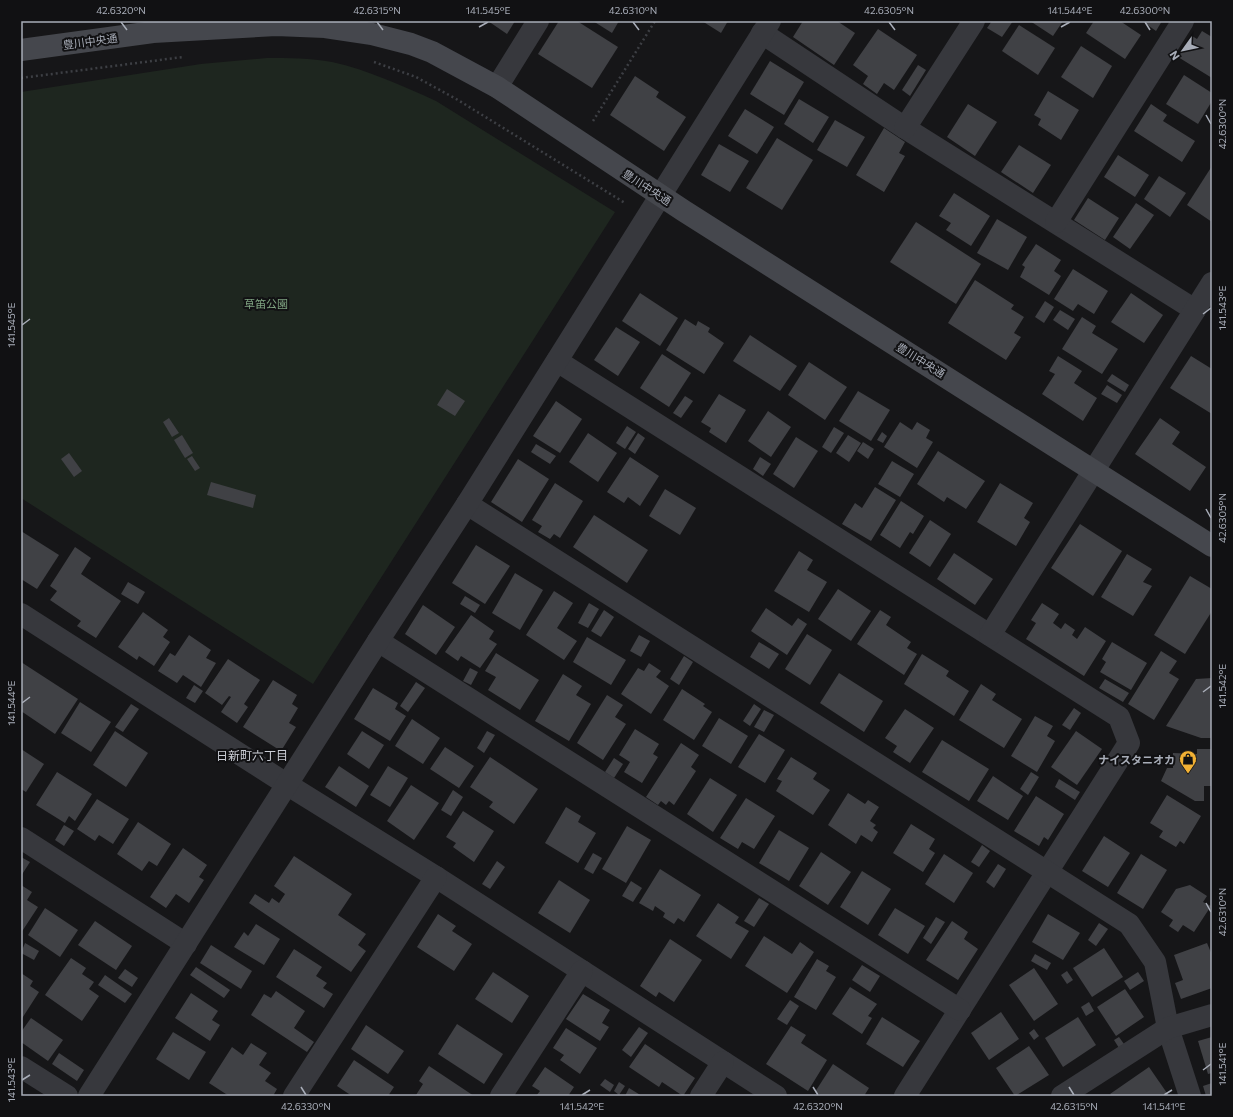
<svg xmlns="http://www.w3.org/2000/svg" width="1233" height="1117" viewBox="0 0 1233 1117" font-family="Commissioner,'Noto Sans JP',sans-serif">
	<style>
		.green { fill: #1e261f }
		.building { fill: #404145 }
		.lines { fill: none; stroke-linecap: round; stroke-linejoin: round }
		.path { stroke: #3d3f44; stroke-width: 2.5; stroke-dasharray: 2 3; stroke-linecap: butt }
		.street { stroke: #37383d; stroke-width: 22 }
		.secondary { stroke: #45474d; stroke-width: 22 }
		.ticks { fill: none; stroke: #a8adb8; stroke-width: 1.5 }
		.labels { text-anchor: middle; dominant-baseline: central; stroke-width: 4; stroke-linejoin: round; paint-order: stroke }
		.street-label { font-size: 11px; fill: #a8adb8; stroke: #111113 }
		.park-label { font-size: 11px; fill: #7fa381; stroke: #111113 }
		.poi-label { font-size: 11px; font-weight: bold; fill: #a8adb8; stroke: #111113; text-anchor: end }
		.neighbourhood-label { font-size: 12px; fill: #c9ccd4; stroke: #111113 }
		.neatline { fill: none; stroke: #a8adb8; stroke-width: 1.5 }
		.ticks-label { font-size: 10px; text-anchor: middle; fill: #a8adb8 }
	</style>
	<rect width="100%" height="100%" fill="#161618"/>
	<path class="green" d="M267,58C288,58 311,58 332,62C368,70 403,86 436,101L615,212L313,684L21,498V92L201,64Z"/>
	<g class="building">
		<path d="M488,21H515L507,34Z"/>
		<path d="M559,21H577L618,47L592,88L538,54Z"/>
		<path d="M593,21H619L612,33Z"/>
		<path d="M702,21H728L721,33Z"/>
		<path d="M803,21H837L855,33L834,65L793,37Z"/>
		<path d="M992,21H1013L1002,37L987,28Z"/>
		<path d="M1030,21H1063L1053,36Z"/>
		<path d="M1094,21H1120L1141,35L1125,59L1086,33Z"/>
		<path d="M1142,21H1162L1156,31Z"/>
		<path d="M1019,25L1055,48L1038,75L1002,51Z"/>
		<path d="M878,29L917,55L894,90L884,83L877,94L863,84L868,76L853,65Z"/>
		<path d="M1202,31L1212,37V78L1178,57L1192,36L1197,39Z"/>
		<path d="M1081,46L1112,66L1093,98L1061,77Z"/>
		<path d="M770,61L804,82L784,115L750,94Z"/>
		<path d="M918,65L926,70L910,96L902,90Z"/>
		<path d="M1184,75L1212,93V101L1198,124L1166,104Z"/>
		<path d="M635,76L659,92L656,97L686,117L664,151L610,115Z"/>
		<path d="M1048,91L1079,110L1061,140L1038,125L1041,119L1034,115Z"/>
		<path d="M799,99L829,117L813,143L784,124Z"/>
		<path d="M968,104L997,122L975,156L947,137Z"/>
		<path d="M1151,104L1167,115L1163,121L1195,141L1182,162L1134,131Z"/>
		<path d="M745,109L774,127L757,154L728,136Z"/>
		<path d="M835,120L865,137L847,167L817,150Z"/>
		<path d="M884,128L905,142L899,153L905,156L884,192L856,175Z"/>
		<path d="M777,138L813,160L782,210L746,188Z"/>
		<path d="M719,144L749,161L730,192L701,175Z"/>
		<path d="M1019,145L1051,165L1033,193L1001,172Z"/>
		<path d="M1118,155L1149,175L1135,197L1104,177Z"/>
		<path d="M1212,166V222L1187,205Z"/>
		<path d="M1159,176L1186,193L1170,217L1144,199Z"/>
		<path d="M954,193L990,216L971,246L946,230L951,223L939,216Z"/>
		<path d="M1088,198L1119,218L1105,240L1074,220Z"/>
		<path d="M1136,203L1154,215L1130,249L1113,237Z"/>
		<path d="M997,219L1027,237L1008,270L977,253Z"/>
		<path d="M916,222L981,264L956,304L890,262Z"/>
		<path d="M1036,244L1061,260L1054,271L1061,276L1049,295L1020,277L1025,267L1022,265Z"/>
		<path d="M1073,269L1108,291L1094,314L1078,304L1073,311L1054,299Z"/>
		<path d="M975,280L1014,305L1011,309L1024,317L1014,333L1021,337L1006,360L948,323Z"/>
		<path d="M640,293L678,318L660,346L622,321Z"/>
		<path d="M1131,293L1163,315L1144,343L1111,322Z"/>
		<path d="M1045,301L1054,307L1044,323L1035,317Z"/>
		<path d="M1060,310L1075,319L1068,330L1053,320Z"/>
		<path d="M1082,317L1096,326L1092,333L1118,349L1102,374L1062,349Z"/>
		<path d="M685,319L696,326L698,321L710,328L708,332L724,343L704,374L666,350Z"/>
		<path d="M616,327L640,342L618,376L594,360Z"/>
		<path d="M750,335L797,366L780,391L733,361Z"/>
		<path d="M662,354L691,373L669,407L640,388Z"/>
		<path d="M1058,356L1082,371L1074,383L1097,398L1083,421L1042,394L1055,374L1049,371Z"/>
		<path d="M1191,356L1212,369V414L1170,388Z"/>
		<path d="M809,362L847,387L825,420L788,395Z"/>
		<path d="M1112,374L1129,385L1125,392L1107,381Z"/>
		<path d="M1107,385L1122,395L1117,403L1101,394Z"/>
		<path d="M447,389L465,401L455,416L437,405Z"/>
		<path d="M858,391L890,410L871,441L839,421Z"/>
		<path d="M719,394L746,410L726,443L709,432L711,428L701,422Z"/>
		<path d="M685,396L693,401L681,418L673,413Z"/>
		<path d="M556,401L582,419L560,453L533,436Z"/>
		<path d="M768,411L791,427L771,457L748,441Z"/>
		<path d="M169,418L179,433L172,437L163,422Z"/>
		<path d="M1160,418L1180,432L1172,444L1206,467L1190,491L1135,454Z"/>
		<path d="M900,422L912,430L917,422L930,430L926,438L933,442L917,468L884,447Z"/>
		<path d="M627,426L636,432L625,449L616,443Z"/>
		<path d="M834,427L844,433L831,453L822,447Z"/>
		<path d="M882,432L887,436L883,443L877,440Z"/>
		<path d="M588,433L617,453L598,482L569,462Z"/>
		<path d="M638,433L645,438L635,454L628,449Z"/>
		<path d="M182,435L193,453L185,458L174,440Z"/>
		<path d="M848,435L861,443L849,462L836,453Z"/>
		<path d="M796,437L818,451L794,488L773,474Z"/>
		<path d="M863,442L874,449L868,459L857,451Z"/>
		<path d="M536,444L556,456L550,464L531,452Z"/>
		<path d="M938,451L985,481L966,509L947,497L944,502L917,484Z"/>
		<path d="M69,453L82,471L74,477L61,459Z"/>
		<path d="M192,456L200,468L195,471L187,459Z"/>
		<path d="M630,457L659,476L640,506L628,497L624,503L607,492Z"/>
		<path d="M760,457L771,464L763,476L753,469Z"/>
		<path d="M518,459L549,479L522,522L491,502Z"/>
		<path d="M892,461L914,474L900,497L878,484Z"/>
		<path d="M211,482L256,495L253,508L207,495Z"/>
		<path d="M555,483L583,501L560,538L554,534L550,539L538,532L542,526L532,520Z"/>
		<path d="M1000,483L1033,503L1024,518L1030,522L1016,546L977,522Z"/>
		<path d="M875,487L896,500L871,541L842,524L855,503L862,508Z"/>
		<path d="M665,489L696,508L680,535L649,516Z"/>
		<path d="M901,501L924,516L913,534L910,532L900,548L880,535Z"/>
		<path d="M594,515L648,550L627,583L573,547Z"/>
		<path d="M930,520L951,534L930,567L909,553Z"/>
		<path d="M1080,524L1122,551L1093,596L1051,568Z"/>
		<path d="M21,531L59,555L37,589L21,579Z"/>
		<path d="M476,545L510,566L485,604L452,583Z"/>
		<path d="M75,547L91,558L81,574L121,601L96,638L77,626L81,621L50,600L57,591L50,586Z"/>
		<path d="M799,551L813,560L807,570L827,582L809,612L774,591Z"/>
		<path d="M954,553L993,579L975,605L937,579Z"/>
		<path d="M1127,554L1152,569L1143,582L1152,586L1133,616L1101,597Z"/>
		<path d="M515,573L543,590L520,630L492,613Z"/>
		<path d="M1190,576L1212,589V611L1185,654L1154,635Z"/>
		<path d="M128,582L145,592L138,604L121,594Z"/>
		<path d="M838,589L871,611L851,641L818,619Z"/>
		<path d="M554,591L573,603L557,628L577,641L564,660L526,635Z"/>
		<path d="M465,596L480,605L475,613L460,604Z"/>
		<path d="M589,603L599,609L588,628L578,623Z"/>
		<path d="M1042,603L1059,614L1053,623L1061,629L1065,623L1075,630L1072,635L1077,639L1085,627L1106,641L1084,676L1026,639L1036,623L1031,620Z"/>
		<path d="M423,605L455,627L436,655L405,634Z"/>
		<path d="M766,608L792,626L798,618L807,624L787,655L751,631Z"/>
		<path d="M604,610L614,617L601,637L591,631Z"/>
		<path d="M880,610L891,617L886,625L911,642L907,648L917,654L904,675L857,644Z"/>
		<path d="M143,612L168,630L163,637L170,642L154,666L139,656L137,660L118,647Z"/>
		<path d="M471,615L494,631L489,639L497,644L480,668L461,656L458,661L445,652Z"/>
		<path d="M807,634L832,650L810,685L785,669Z"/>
		<path d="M189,635L211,650L206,658L216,663L201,687L183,675L177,683L158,671L170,653L175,656Z"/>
		<path d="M639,635L650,641L641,657L630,651Z"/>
		<path d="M587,637L626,660L611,685L573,662Z"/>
		<path d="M759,642L779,654L769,669L750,657Z"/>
		<path d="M1112,642L1147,663L1131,690L1100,672L1106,662L1102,659Z"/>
		<path d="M1161,651L1177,661L1169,673L1179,679L1154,720L1128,704Z"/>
		<path d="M496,653L539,680L520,710L488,690L496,677L485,671Z"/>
		<path d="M922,654L949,671L946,676L969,691L954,716L904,684Z"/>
		<path d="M684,656L693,662L679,685L670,679Z"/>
		<path d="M228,659L260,680L244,704L248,707L237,723L221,712L231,697L229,696L222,705L205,693Z"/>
		<path d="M21,662L78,699L55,734L21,711Z"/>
		<path d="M649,663L661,671L656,677L669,686L651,714L621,694L638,668L644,671Z"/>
		<path d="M470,668L478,672L471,685L463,681Z"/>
		<path d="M839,673L883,701L864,732L820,703Z"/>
		<path d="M563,674L582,686L576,695L591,704L569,741L535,721Z"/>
		<path d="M1212,678V738H1201L1166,726L1196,679Z"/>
		<path d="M1105,679L1129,693L1123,702L1099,688Z"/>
		<path d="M273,680L297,695L292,704L298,708L289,723L296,727L281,751L243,727Z"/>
		<path d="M416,682L425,688L408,712L400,706Z"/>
		<path d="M981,684L996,694L992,700L1022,719L1004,748L959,720Z"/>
		<path d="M194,685L203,691L195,703L186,698Z"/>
		<path d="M373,688L398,703L395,709L406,716L390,741L354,719Z"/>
		<path d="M682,689L705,704L703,706L712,712L694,740L663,720Z"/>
		<path d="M607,695L623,705L615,717L626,724L603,760L577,743Z"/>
		<path d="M80,702L111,722L91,752L61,733Z"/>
		<path d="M131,704L139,709L123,732L115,727Z"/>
		<path d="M754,704L761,709L750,726L743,721Z"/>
		<path d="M1074,708L1081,713L1070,730L1062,725Z"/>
		<path d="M905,709L934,728L910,763L893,752L897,746L885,738Z"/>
		<path d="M764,710L774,715L764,732L754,727Z"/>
		<path d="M1035,716L1053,726L1047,736L1055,741L1037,772L1011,756Z"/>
		<path d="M719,718L748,736L731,764L702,746Z"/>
		<path d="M412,719L440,738L423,764L395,746Z"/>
		<path d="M635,729L659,744L653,754L658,757L642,783L624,772L630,762L619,755Z"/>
		<path d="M115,731L148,753L126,787L93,765Z"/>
		<path d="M362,731L384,745L369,769L347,754Z"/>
		<path d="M487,731L495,735L484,753L477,748Z"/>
		<path d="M1076,731L1102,749L1077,785L1051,767Z"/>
		<path d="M759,734L785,750L765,783L738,767Z"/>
		<path d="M942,740L989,769L969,801L922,772Z"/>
		<path d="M681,743L699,755L691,767L696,771L674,805L669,801L666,805L661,801L658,805L646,797Z"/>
		<path d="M445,747L474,766L459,788L430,769Z"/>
		<path d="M21,749L44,764L26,792L21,789Z"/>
		<path d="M1197,749H1212V786H1204V801H1195L1161,781L1167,768H1173V753L1197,754Z"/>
		<path d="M490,757L538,789L514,824L489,807L493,802L470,787Z"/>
		<path d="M791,757L817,773L813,779L830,790L813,815L776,791L782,781L777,779Z"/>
		<path d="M614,758L623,764L614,778L605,772Z"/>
		<path d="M339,766L369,786L356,807L325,787Z"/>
		<path d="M388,766L408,778L390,807L370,795Z"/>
		<path d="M57,772L92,794L75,821L69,816L65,823L36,805Z"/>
		<path d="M1031,772L1039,777L1028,795L1020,789Z"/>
		<path d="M993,776L1023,796L1008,820L977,801Z"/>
		<path d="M710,778L737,795L713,832L687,814Z"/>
		<path d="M1059,779L1080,792L1075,800L1055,787Z"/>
		<path d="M411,785L439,803L414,840L387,821Z"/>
		<path d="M453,790L463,797L451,816L441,810Z"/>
		<path d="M848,793L865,804L868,800L879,807L870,821L876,825L873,828L878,832L872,842L861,835L856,844L828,825Z"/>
		<path d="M1167,795L1201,816L1184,844L1180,841L1176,847L1159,837L1163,831L1150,823Z"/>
		<path d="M1036,796L1064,814L1048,840L1044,837L1039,846L1014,831Z"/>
		<path d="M746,798L775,816L754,849L742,842L738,849L720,838Z"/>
		<path d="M97,799L129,819L113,844L99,835L95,841L77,829Z"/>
		<path d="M566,807L581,816L578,822L596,833L578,863L545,843Z"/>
		<path d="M463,811L494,831L474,862L453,847L456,843L446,837Z"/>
		<path d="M138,822L171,844L157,866L149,861L142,871L117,854Z"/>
		<path d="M911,824L935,839L929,849L935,853L923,872L893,853Z"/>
		<path d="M64,825L74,831L64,846L55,840Z"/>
		<path d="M627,826L651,840L626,883L602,869Z"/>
		<path d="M779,830L809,848L789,881L759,863Z"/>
		<path d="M1104,836L1130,853L1108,887L1082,871Z"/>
		<path d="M982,845L990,851L979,867L971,862Z"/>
		<path d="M183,848L207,865L199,877L204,880L189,903L176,894L166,908L150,897Z"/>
		<path d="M821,852L851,872L828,905L799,886Z"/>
		<path d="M593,853L602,858L593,874L584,869Z"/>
		<path d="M944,854L973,873L954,903L925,884Z"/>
		<path d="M1141,854L1167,870L1143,909L1117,893Z"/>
		<path d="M294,856L352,894L338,915L366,934L358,945L366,951L351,972L249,903L255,894L269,903L272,898L279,903L285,894L274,886Z"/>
		<path d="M21,857L30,862L21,876Z"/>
		<path d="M497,861L505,867L490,889L482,884Z"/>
		<path d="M998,864L1006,869L994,888L986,882Z"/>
		<path d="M660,869L701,895L684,922L678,918L674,924L663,917L665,913L655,906L653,911L639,903Z"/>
		<path d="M862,871L891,889L868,925L840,907Z"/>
		<path d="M559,880L590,900L570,933L538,913Z"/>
		<path d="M631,881L642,888L633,902L622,896Z"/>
		<path d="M21,885L32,892L27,900L38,907L21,933Z"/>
		<path d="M1190,885L1207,896L1203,902L1211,906L1194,932L1183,925L1178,932L1169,926L1173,920L1161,912L1176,889Z"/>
		<path d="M759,898L769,904L754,927L744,921Z"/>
		<path d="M718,903L739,917L735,923L749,931L731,959L696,936Z"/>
		<path d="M45,908L78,930L60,957L28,935Z"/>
		<path d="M895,908L925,926L908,954L878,935Z"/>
		<path d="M438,914L456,926L452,931L472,944L454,971L417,947Z"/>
		<path d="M1048,914L1080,933L1063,960L1032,942Z"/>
		<path d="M936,917L945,922L931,944L923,938Z"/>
		<path d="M95,921L132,946L116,970L78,945Z"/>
		<path d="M952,921L968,932L964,939L978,949L958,980L926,960Z"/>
		<path d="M1099,923L1108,929L1096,946L1088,940Z"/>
		<path d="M256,924L280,939L264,965L234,947L244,932L248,936Z"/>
		<path d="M764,936L792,954L800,942L814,952L787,993L745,966Z"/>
		<path d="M670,939L702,960L674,1002L659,992L656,997L640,986Z"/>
		<path d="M25,943L39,951L34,960L21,953Z"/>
		<path d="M1207,943L1212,955V988L1181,999L1175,983L1183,980L1174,955Z"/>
		<path d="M211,945L252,971L241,989L200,963Z"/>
		<path d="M1104,948L1123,977L1092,997L1073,968Z"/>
		<path d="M294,949L322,967L316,976L327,983L323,988L333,994L324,1008L276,977Z"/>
		<path d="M1035,954L1051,963L1047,970L1031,961Z"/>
		<path d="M71,958L86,968L82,974L94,982L89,989L99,996L82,1021L45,995Z"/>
		<path d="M817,959L829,966L826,971L836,977L816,1010L794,997Z"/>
		<path d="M862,965L880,976L870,992L852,980Z"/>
		<path d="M196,967L230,990L224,998L190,975Z"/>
		<path d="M1034,968L1058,1004L1034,1021L1009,985Z"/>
		<path d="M125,969L138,978L132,987L118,978Z"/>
		<path d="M1067,971L1073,980L1067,984L1061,975Z"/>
		<path d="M493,972L529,996L512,1023L475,999Z"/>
		<path d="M1138,972L1144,981L1130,990L1124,981Z"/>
		<path d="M21,973L33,981L30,986L39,992L21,1020Z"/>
		<path d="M105,975L132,994L125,1003L98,985Z"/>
		<path d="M850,987L877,1004L868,1016L872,1018L862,1034L832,1014Z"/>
		<path d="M1125,989L1144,1017L1116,1036L1097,1007Z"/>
		<path d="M276,991L305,1011L294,1028L314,1042L307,1052L251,1015L264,994L271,998Z"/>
		<path d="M191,993L218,1011L212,1020L220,1025L210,1041L175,1018Z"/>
		<path d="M583,994L610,1010L602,1023L609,1027L600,1041L566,1019Z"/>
		<path d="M790,1000L799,1006L787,1025L777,1019Z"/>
		<path d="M1089,1002L1094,1011L1086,1016L1081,1007Z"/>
		<path d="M1001,1012L1019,1039L989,1060L971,1033Z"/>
		<path d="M882,1017L920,1041L903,1067L866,1044Z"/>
		<path d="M1078,1017L1096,1045L1063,1067L1045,1038Z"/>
		<path d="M31,1018L63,1040L48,1061L21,1042V1032Z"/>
		<path d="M457,1024L503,1054L484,1084L438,1054Z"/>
		<path d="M366,1025L404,1051L388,1074L351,1049Z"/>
		<path d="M791,1026L806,1035L801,1043L827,1060L808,1091L766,1064Z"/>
		<path d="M639,1027L648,1033L631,1057L622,1050Z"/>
		<path d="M566,1028L597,1048L580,1074L560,1060L564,1055L553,1048Z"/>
		<path d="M1034,1029L1039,1036L1034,1040L1029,1033Z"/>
		<path d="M173,1032L206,1052L189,1080L156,1059Z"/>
		<path d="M1119,1037L1124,1044L1119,1048L1114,1040Z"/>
		<path d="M1212,1037V1073L1208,1074L1198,1041Z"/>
		<path d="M251,1043L267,1053L259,1065L271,1073L265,1081L277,1089L273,1096H229L209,1083L232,1047L243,1055Z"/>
		<path d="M645,1044L695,1078L683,1096L662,1082L659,1087L629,1067Z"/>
		<path d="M1029,1046L1049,1075L1015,1096L996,1068Z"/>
		<path d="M59,1053L84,1070L77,1081L52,1064Z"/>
		<path d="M354,1060L394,1087L388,1096H352L337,1086Z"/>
		<path d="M833,1064L869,1088L864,1096H822L815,1092Z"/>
		<path d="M429,1066L474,1096L416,1095L423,1084L419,1081Z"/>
		<path d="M545,1067L574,1087L568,1096H536L540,1091L532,1086Z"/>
		<path d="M1149,1067L1169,1096H1112L1110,1094Z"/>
		<path d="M605,1079L614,1085L610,1092L600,1085Z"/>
		<path d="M619,1082L625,1086L619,1095L614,1091Z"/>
		<path d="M1212,1083V1096H1206L1203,1086Z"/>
		<path d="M629,1088L642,1096H625Z"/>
	</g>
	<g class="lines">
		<g class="path">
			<path d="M374,62L416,77L458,100L625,203"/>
			<path d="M21,78L183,57"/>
			<path d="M593,121L655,21"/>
		</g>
		<g class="street">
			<path d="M762,33L905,128L1195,310"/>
			<path d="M497,87L538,21"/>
			<path d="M905,128L974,21"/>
			<path d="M1056,222L1183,21"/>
			<path d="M557,361L1119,717L1129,743L905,1096"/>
			<path d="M467,504L1129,924L1155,962L1168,1028L1190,1096"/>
			<path d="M21,614L288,785L436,877L776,1096"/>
			<path d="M990,635L1212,283"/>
			<path d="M378,641L960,1010"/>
			<path d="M21,838L186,944"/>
			<path d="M21,1067L67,1096"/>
			<path d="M89,1096L378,641L467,504L770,21"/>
			<path d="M294,1096L436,877"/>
			<path d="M501,1096L582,971"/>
			<path d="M701,1096L723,1062"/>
			<path d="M1062,1096L1168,1028L1212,1015"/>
		</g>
		<path class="secondary" d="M21,50L153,32L276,25L325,27L372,34L411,44L432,52L497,87L684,211L1212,546"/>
	</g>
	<path class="ticks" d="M121,22L127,30M377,22L383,30M633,22L639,30M889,22L895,30M1145,22L1150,30M479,27L488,22M1061,27L1070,22M1206,115L1211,124M1203,314L1211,308M22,325L30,319M1206,509L1211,518M1203,692L1211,686M22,703L30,697M1206,903L1211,912M1203,1070L1211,1064M22,1080L30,1075M301,1087L306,1095M813,1087L818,1095M1069,1087L1074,1095M582,1095L590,1090M1164,1095L1172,1090"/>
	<defs>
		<g id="shop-pin" transform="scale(0.9)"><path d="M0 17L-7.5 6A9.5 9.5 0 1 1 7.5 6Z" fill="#f2b134" stroke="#111113"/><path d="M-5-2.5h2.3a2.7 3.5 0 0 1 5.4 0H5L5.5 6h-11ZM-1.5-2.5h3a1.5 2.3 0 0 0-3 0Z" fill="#111"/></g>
	</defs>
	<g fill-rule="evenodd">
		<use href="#shop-pin" x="1188" y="759"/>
	</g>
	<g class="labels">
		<g class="street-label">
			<text transform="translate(90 41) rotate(-8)">豊川中央通</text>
			<text transform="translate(647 187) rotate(33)">豊川中央通</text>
			<text transform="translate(921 360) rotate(32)">豊川中央通</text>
		</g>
		<g class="park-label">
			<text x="266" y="303">草笛公園</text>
		</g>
		<g class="poi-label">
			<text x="1175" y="759">ナイスタニオカ</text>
		</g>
		<g class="neighbourhood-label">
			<text x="252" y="755">日新町六丁目</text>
		</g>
	</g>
	<rect width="1233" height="1117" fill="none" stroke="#111113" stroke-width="44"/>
	<g transform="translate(1183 50) rotate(237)" stroke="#111113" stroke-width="3" paint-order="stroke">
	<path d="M0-3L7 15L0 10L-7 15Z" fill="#a8adb8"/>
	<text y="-6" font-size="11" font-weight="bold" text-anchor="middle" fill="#a8adb8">N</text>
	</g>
	<rect x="22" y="22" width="1189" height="1073" class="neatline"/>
	<g class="ticks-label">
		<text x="121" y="14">42.6320°N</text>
		<text x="377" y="14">42.6315°N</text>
		<text x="488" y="14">141.545°E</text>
		<text x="633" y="14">42.6310°N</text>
		<text x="889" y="14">42.6305°N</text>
		<text x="1070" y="14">141.544°E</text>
		<text x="1145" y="14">42.6300°N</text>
		<text transform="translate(1222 124) rotate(-90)" y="4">42.6300°N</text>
		<text transform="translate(1222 308) rotate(-90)" y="4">141.543°E</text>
		<text transform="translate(11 325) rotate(-90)" y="4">141.545°E</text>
		<text transform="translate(1222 518) rotate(-90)" y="4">42.6305°N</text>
		<text transform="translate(1222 686) rotate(-90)" y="4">141.542°E</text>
		<text transform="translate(11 703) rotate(-90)" y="4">141.544°E</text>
		<text transform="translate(1222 912) rotate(-90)" y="4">42.6310°N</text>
		<text transform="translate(1222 1064) rotate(-90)" y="4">141.541°E</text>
		<text transform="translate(11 1080) rotate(-90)" y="4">141.543°E</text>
		<text x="306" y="1110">42.6330°N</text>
		<text x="582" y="1110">141.542°E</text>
		<text x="818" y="1110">42.6320°N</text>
		<text x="1074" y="1110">42.6315°N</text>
		<text x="1164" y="1110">141.541°E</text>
	</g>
</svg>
